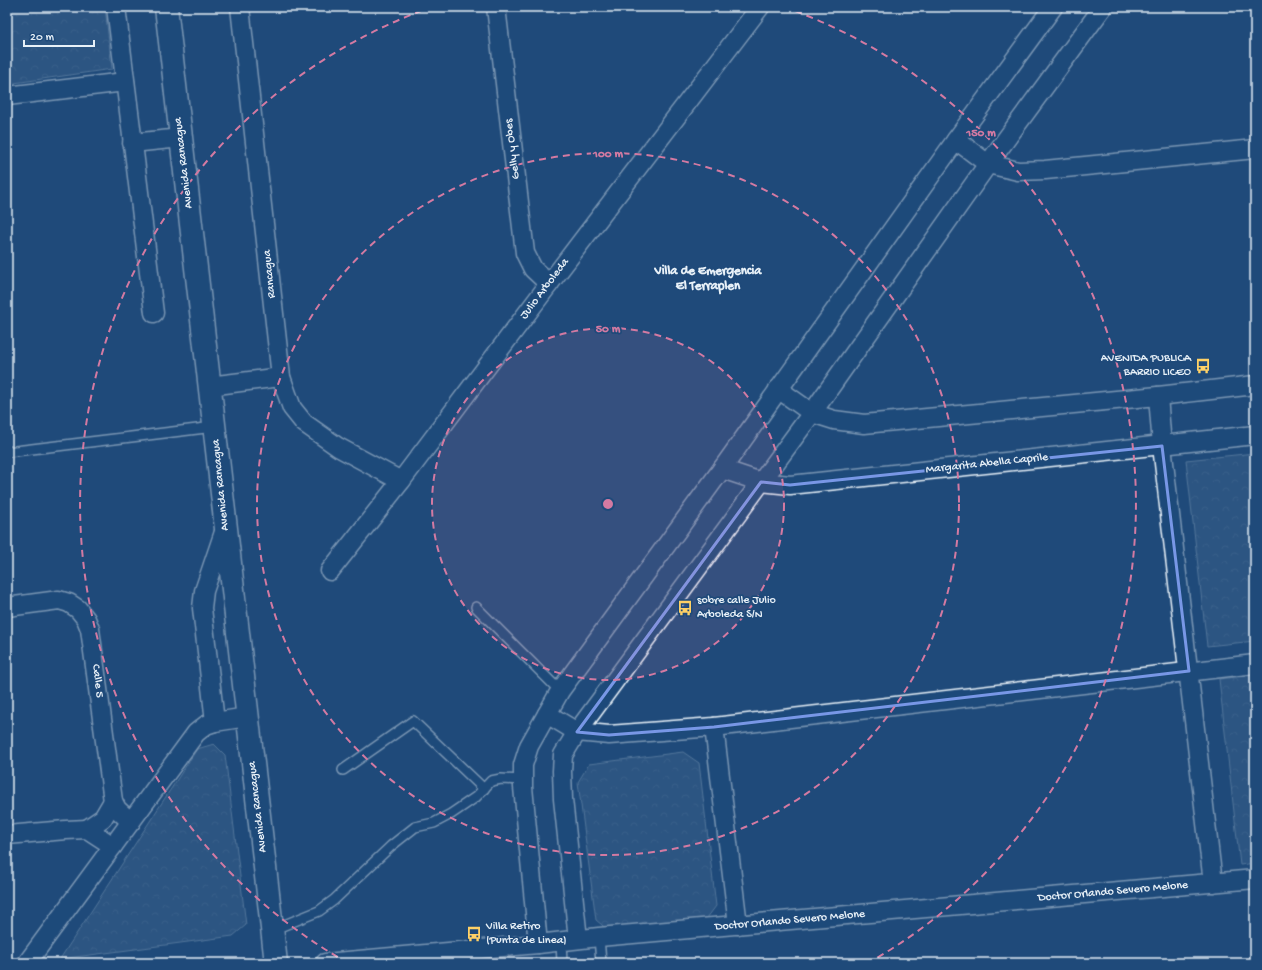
<svg xmlns="http://www.w3.org/2000/svg" width="1262" height="970" viewBox="0 0 1262 970" font-family="'Gochi Hand',sans-serif">
	<style>
		.industrial { fill: url(#industrial-grid) }
		.forest { fill: url(#forest-crowns); stroke: #92aac2 }
		.lines { fill: none; stroke-linecap: round; stroke-linejoin: round }
		.service-casing { stroke: #e8f1f8; stroke-width: 12 }
		.minor-casing { stroke: #e8f1f8; stroke-width: 21 }
		.secondary-casing { stroke: #e8f1f8; stroke-width: 25 }
		.service { stroke: #1f4a7a; stroke-width: 9 }
		.minor { stroke: #1f4a7a; stroke-width: 18 }
		.secondary { stroke: #1f4a7a; stroke-width: 22 }
		.marked { fill: none; stroke: #7897e6; stroke-width: 3; stroke-linejoin: round }
		.ring { fill: none; stroke: #d37aa2; stroke-width: 2; stroke-dasharray: 7 5 }
		.labels { text-anchor: middle; dominant-baseline: central; stroke-width: 3.5; stroke-linejoin: round; paint-order: stroke }
		.street-label { font-size: 12px; fill: #e8f1f8; stroke: #1f4a7a }
		.poi-label { font-size: 12px; fill: #e8f1f8; stroke: #1f4a7a; text-anchor: start }
		.neighbourhood-label { font-size: 13px; font-weight: bold; fill: #e8f1f8; stroke: #1f4a7a }
		.centre { fill: #d37aa2; stroke: #1f4a7a; stroke-width: 2 }
		.ring-label { font-size: 12px; text-anchor: middle; font-weight: bold; fill: #d37aa2; stroke: #1f4a7a; stroke-width: 3.5; stroke-linejoin: round; paint-order: stroke }
	</style>
	<defs>
		<pattern id="industrial-grid" width="8" height="8" patternUnits="userSpaceOnUse"><rect width="8" height="8" fill="#2e5683"/><path d="M0 4h8M4 0v8" fill="none" stroke="#4c6f95"/></pattern>
		<pattern id="forest-crowns" width="20" height="18" patternUnits="userSpaceOnUse"><rect width="20" height="18" fill="#3c628c"/><path d="M2 6a3 3 0 1 1 6 0M12 15a3 3 0 1 1 6 0" fill="none" stroke="#58799d"/></pattern>
	</defs>
	<rect width="100%" height="100%" fill="#1f4a7a"/>
	<filter id="ink" filterUnits="userSpaceOnUse"><feTurbulence type="fractalNoise" baseFrequency=".025" numOctaves="2"/><feDisplacementMap in="SourceGraphic" scale="8" xChannelSelector="R" yChannelSelector="G"/><feConvolveMatrix kernelMatrix="1 2 1 2 8 2 1 2 1" color-interpolation-filters="sRGB"/></filter>
	<g filter="url(#ink)">
		<path class="industrial" d="M760,957L761,963H705Z"/>
		<g class="forest">
			<path d="M7,7H105L112,69L7,84Z"/>
			<path d="M1255,453V641L1207,646L1186,460Z"/>
			<path d="M1255,675V863L1240,865L1219,679Z"/>
			<path d="M214,744L225,755L246,925L233,936L60,959L197,749Z"/>
			<path d="M683,752L699,763L716,906L707,918L608,930L596,920L578,782L589,764Z"/>
		</g>
		<g class="lines">
			<g class="service-casing">
				<g id="service">
					<path d="M7,452L214,427"/>
					<path d="M476,607L560,691"/>
					<path d="M343,770L413,721L484,789"/>
					<path d="M272,930L319,911L334,900L391,846L415,827L434,823L451,814L476,797L491,781L501,779L523,780"/>
					<path d="M599,937L601,963"/>
					<path d="M561,941L562,963"/>
				</g>
			</g>
			<g class="minor-casing">
				<g id="minor">
					<path d="M116,7L154,313"/>
					<path d="M240,7L281,377L292,408L304,423L338,447L401,481"/>
					<path d="M496,7L525,253L533,269L549,284"/>
					<path d="M7,96L125,82"/>
					<path d="M956,140L988,164L1018,171L1045,170L1255,149"/>
					<path d="M132,143L181,138"/>
					<path d="M209,386L281,377"/>
					<path d="M778,389L812,413L834,420L864,424L1158,396L1255,385"/>
					<path d="M1158,396L1162,446L1213,883"/>
					<path d="M722,469L761,482L790,485L1255,435"/>
					<path d="M330,571L401,481L549,284L760,7"/>
					<path d="M7,607L59,600L69,603L78,609L86,619L90,629L113,801L117,809L131,822"/>
					<path d="M547,714L577,732L609,735L714,727L1255,664"/>
					<path d="M215,722L202,608L204,591L225,529"/>
					<path d="M714,727L738,925"/>
					<path d="M87,829L103,818L113,801"/>
					<path d="M7,835L66,830L87,829L113,846"/>
					<path d="M578,939L563,799L562,771L563,755L577,732L812,413L988,164L1103,7"/>
					<path d="M538,944L523,787V765L529,746L560,691L722,469L956,140L1053,7"/>
					<path d="M27,963L196,733L206,725L215,722L247,717"/>
					<path d="M325,963L538,944L599,937L1255,879"/>
				</g>
			</g>
			<g class="secondary-casing">
				<path id="secondary" d="M166,7L276,963"/>
			</g>
			<use href="#service" class="service"/>
			<use href="#minor" class="minor"/>
			<use href="#secondary" class="secondary"/>
		</g>
	</g>
	<path d="M0 0H1262V970H0ZM1162,446L1189,671L714,727L609,735L577,732L761,482L790,485Z" fill="#1f4a7a" fill-opacity=".55" fill-rule="evenodd"/>
	<path class="marked" d="M1162,446L1189,671L714,727L609,735L577,732L761,482L790,485Z"/>
	<circle cx="608" cy="504" r="176" fill="#d37aa2" fill-opacity=".12"/>
	<g class="ring">
		<circle cx="608" cy="504" r="176"/>
		<circle cx="608" cy="504" r="351"/>
		<path d="M348 963A527 527 0 0 1 432 7M784 7A527 527 0 0 1 868 963"/>
	</g>
	<defs>
		<g id="bus-bare" transform="scale(1.2)"><path d="M-5-6H5V4H4V6H2V4H-2V6H-4V4H-5ZM-3.5-4V0h7V-4ZM-3.5 1.2v1.5H-2V1.2ZM2 1.2v1.5H3.5V1.2Z" fill="#ffd166" stroke="#1f4a7a" stroke-width="2.5" paint-order="stroke"/></g>
	</defs>
	<g fill-rule="evenodd">
		<use href="#bus-bare" x="1203" y="366"/>
		<use href="#bus-bare" x="685" y="608"/>
		<use href="#bus-bare" x="474" y="934"/>
	</g>
	<g class="labels">
		<g class="street-label">
			<text transform="translate(513 149) rotate(-97)">Gelly y Obes</text>
			<text transform="translate(184 163) rotate(-97)">Avenida Rancagua</text>
			<text transform="translate(270 274) rotate(-96)">Rancagua</text>
			<text transform="translate(545 289) rotate(-53)">Julio Arboleda</text>
			<text transform="translate(987 464) rotate(-6)">Margarita Abella Caprile</text>
			<text transform="translate(221 485) rotate(-96)">Avenida Rancagua</text>
			<text transform="translate(97 681) rotate(83)">Calle 5</text>
			<text transform="translate(258 807) rotate(-97)">Avenida Rancagua</text>
			<text transform="translate(1113 892) rotate(-5)">Doctor Orlando Severo Melone</text>
			<text transform="translate(790 921) rotate(-5)">Doctor Orlando Severo Melone</text>
		</g>
		<g class="poi-label">
			<text x="1191" y="359" text-anchor="end">AVENIDA PUBLICA<tspan x="1191" dy="14">BARRIO LICEO</tspan></text>
			<text x="697" y="601">sobre calle Julio<tspan x="697" dy="14">Arboleda S/N</tspan></text>
			<text x="486" y="927">Villa Retiro<tspan x="486" dy="14">(Punta de Linea)</tspan></text>
		</g>
		<g class="neighbourhood-label">
			<text x="708" y="271">Villa de Emergencia<tspan x="708" dy="15">El Terraplen</tspan></text>
		</g>
	</g>
	<circle cx="608" cy="504" r="6" class="centre"/>
	<g class="ring-label">
		<text x="981" y="136">150 m</text>
		<text x="608" y="157">100 m</text>
		<text x="608" y="332">50 m</text>
	</g>
	<rect width="1262" height="970" fill="none" stroke="#1f4a7a" stroke-width="24"/>
	<rect x="12" y="12" width="1238" height="946" fill="none" stroke="#e8f1f8" stroke-width="1.5" filter="url(#ink)"/>
	<path d="M24 40v6h70v-6" fill="none" stroke="#e8f1f8" stroke-width="2"/>
	<text x="30" y="40" font-size="12" fill="#e8f1f8" stroke="#1f4a7a" stroke-width="3" paint-order="stroke">20 m</text>
</svg>
